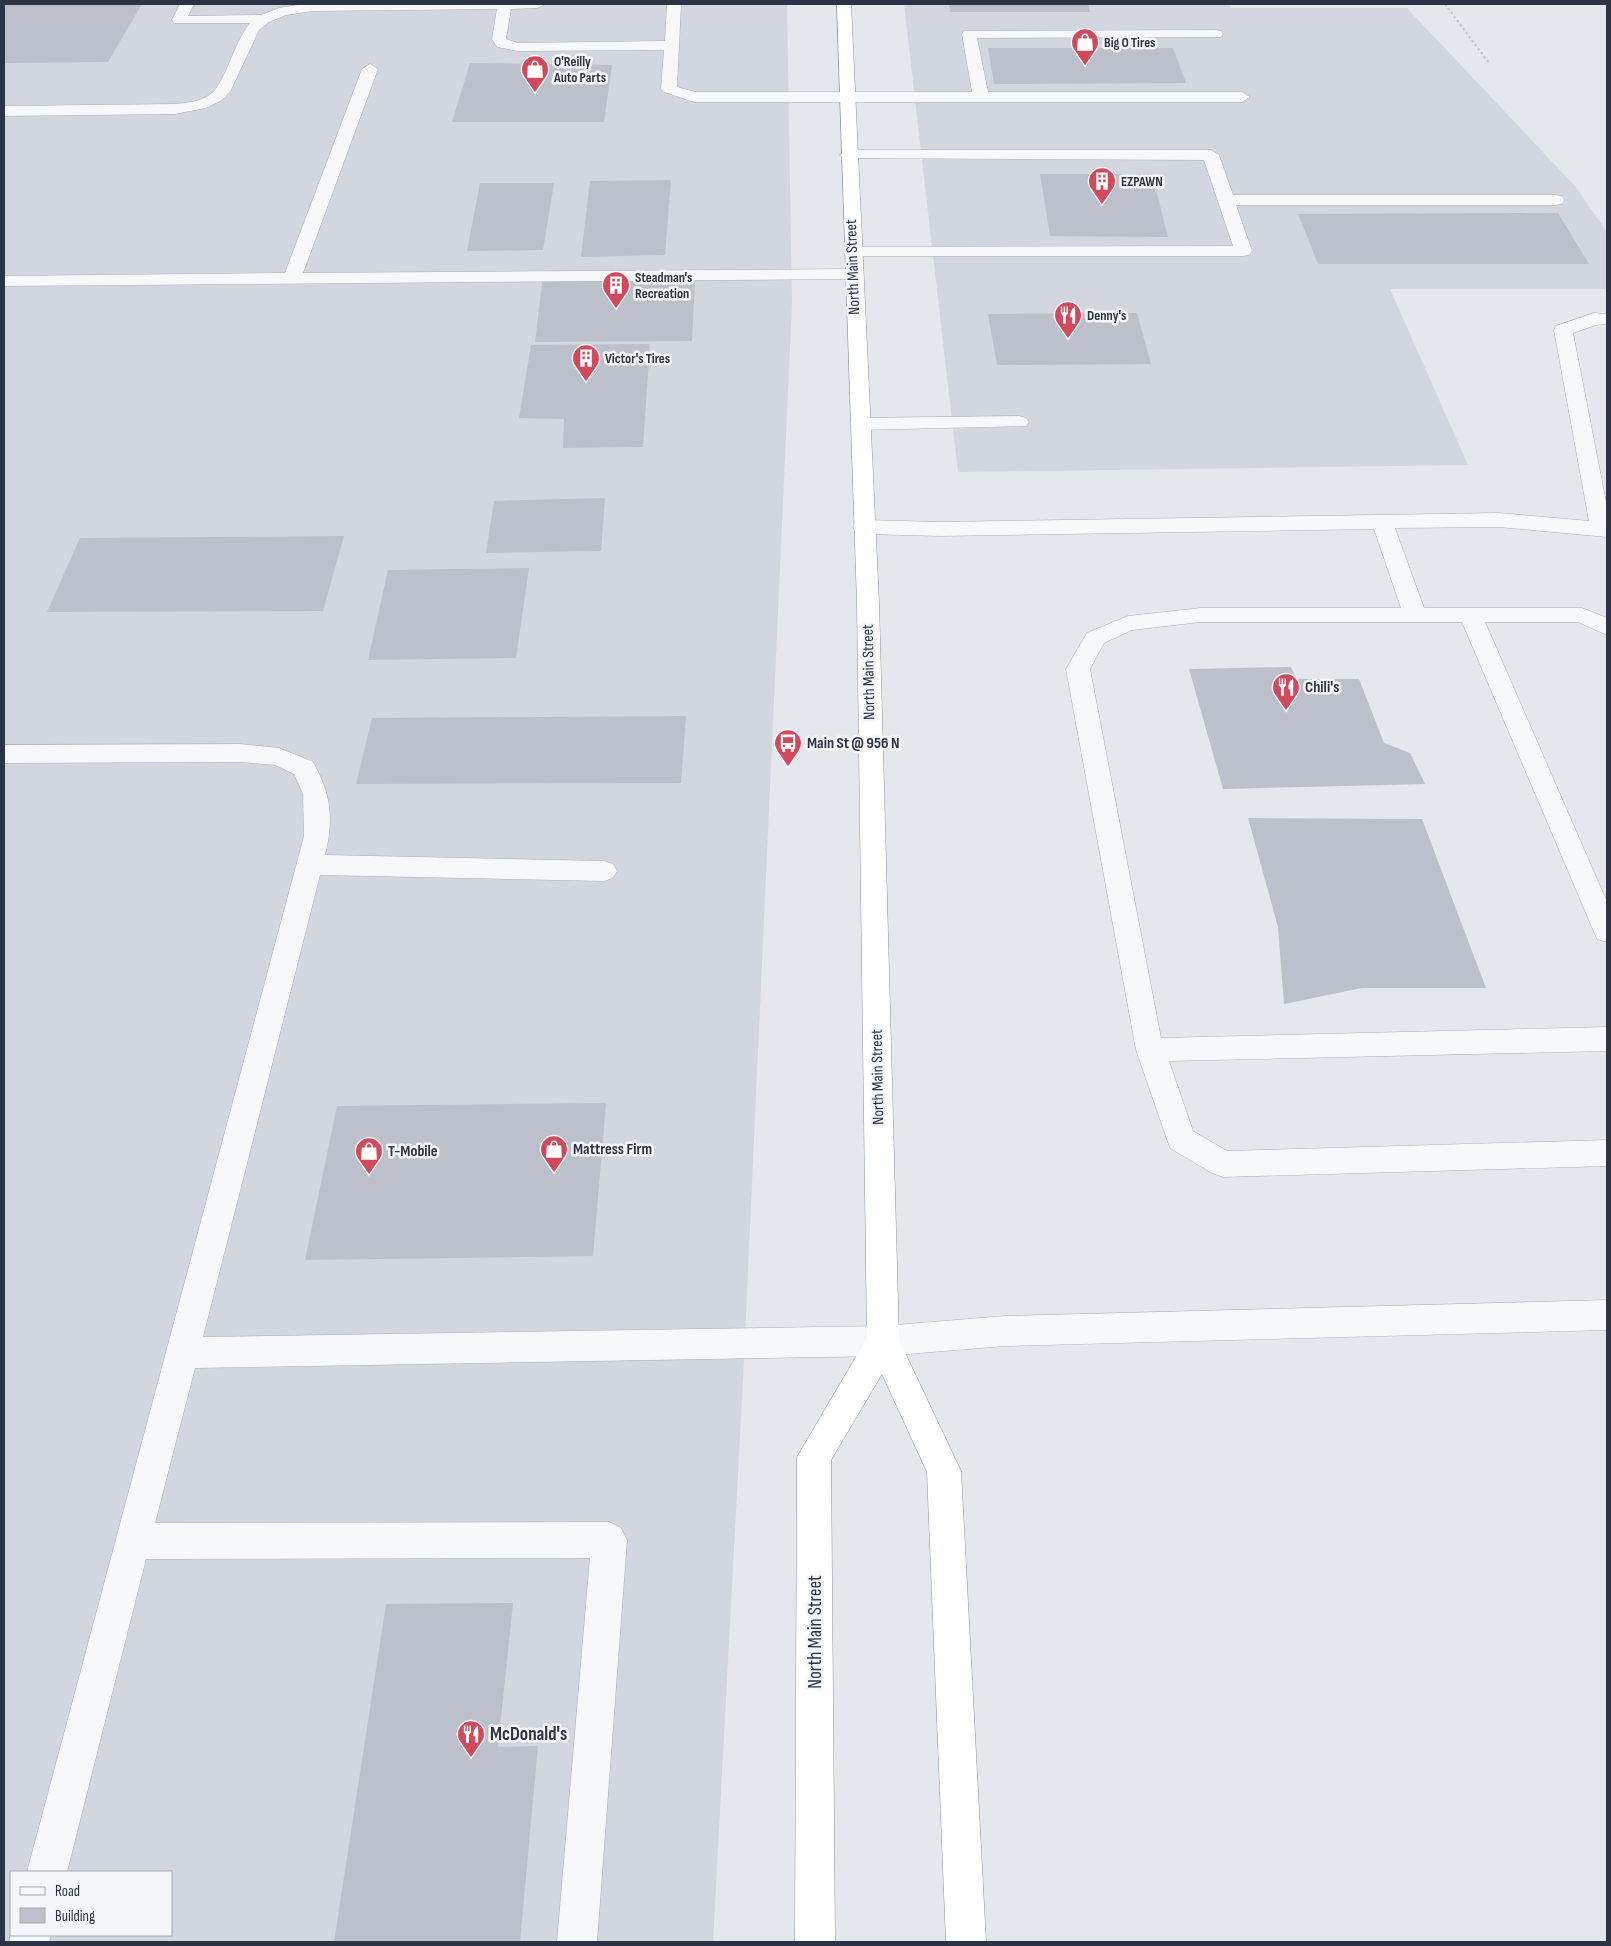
<svg xmlns="http://www.w3.org/2000/svg" width="1611" height="1946" viewBox="0 0 1611 1946" font-family="'Sofia Sans Condensed',sans-serif">
	<style>
		.built { fill: #d2d6de; fill-rule: evenodd }
		.building { fill: #bbc0ca }
		.lines { fill: none; stroke-linecap: round; stroke-linejoin: round }
		.minor-casing { stroke: #a9aeb7; stroke-width: 1 }
		.highway-casing { stroke: #8b94a3; stroke-width: 1 }
		.path { stroke: #c2c5cb; stroke-width: 2; stroke-dasharray: 2.5 2.5; stroke-linecap: butt }
		.minor { fill: #f7f8fa; fill-rule: evenodd }
		.highway { fill: #fff; fill-rule: evenodd }
		.labels { text-anchor: middle; dominant-baseline: central; stroke-width: 5; stroke-linejoin: round; paint-order: stroke }
		.far-poi-label { font-size: 14px; font-weight: bold; fill: #2b3445; stroke: #f4f6f9; text-anchor: start }
		.street-label { font-size: 16px; fill: #2b3445; stroke: #f4f6f9 }
		.poi-label { font-size: 16px; font-weight: bold; fill: #2b3445; stroke: #f4f6f9; text-anchor: start }
		.near-street-label { font-size: 19px; fill: #2b3445; stroke: #f4f6f9 }
		.near-poi-label { font-size: 19px; font-weight: bold; fill: #2b3445; stroke: #f4f6f9; text-anchor: start }
	</style>
	<rect width="100%" height="100%" fill="#e4e7ec"/>
	<g class="built">
		<path d="M4,4H787L792,304L743,1380L713,1942H4ZM11,1872H171V1935H11Z"/>
		<path d="M904,4H1228L1231,8H1407L1575,186L1607,232V289H1390L1468,465L958,472Z"/>
	</g>
	<g class="building">
		<path d="M4,4H142L108,62L4,63Z"/>
		<path d="M949,4H1088L1090,12H950Z"/>
		<path d="M988,48H1173L1186,83L994,84Z"/>
		<path d="M470,63L612,65L604,122H452Z"/>
		<path d="M1040,174H1152L1168,237L1050,236Z"/>
		<path d="M671,180L665,255L581,257L590,181Z"/>
		<path d="M480,183H554L543,250L467,251Z"/>
		<path d="M1558,213L1589,264H1318L1298,214Z"/>
		<path d="M695,275L692,341L535,342L543,276Z"/>
		<path d="M1137,313L1151,364L997,365L988,314Z"/>
		<path d="M650,344L643,447L563,448L564,419L519,418L531,345Z"/>
		<path d="M605,498L601,551L486,553L494,501Z"/>
		<path d="M344,536L323,611L47,612L80,538Z"/>
		<path d="M529,568L516,658L368,660L388,570Z"/>
		<path d="M1291,667L1296,679H1359L1384,743L1410,753L1425,784L1223,789L1189,669Z"/>
		<path d="M686,716L681,783L356,784L372,718Z"/>
		<path d="M1248,818L1422,819L1486,988H1362L1284,1004L1278,927Z"/>
		<path d="M606,1103L593,1256L305,1260L337,1106Z"/>
		<path d="M513,1603L498,1747L538,1746L520,1942H334L386,1604Z"/>
	</g>
	<g class="lines">
		<g class="minor-casing">
			<g id="minor">
				<path d="M180,4H194L188,16L261,15L279,8L304,4H545L538,8L511,9L506,39L518,43L665,41L667,4H681L677,87L695,92H972L962,34L964,31L1216,30L1221,31L1223,34L1221,37L977,38L988,92H1242L1250,97L1242,102H694L664,92L661,89L664,50L518,51L497,47L492,39L497,9L313,11L286,15L269,22L259,30L230,92L222,100L206,108L175,114L4,116V106L175,104C188,103 206,101 215,90C228,74 234,43 250,23H174L172,20Z"/>
				<path d="M370,64L378,69L303,273L853,269L859,270L862,274L859,278L853,279L4,286V276L285,273L362,69Z"/>
				<path d="M848,150H1211L1219,155L1233,195H1556L1562,196L1564,200L1562,204L1556,205H1236L1252,251L1249,255L1243,256H852L846,255L843,251L846,247L1233,246L1204,160L842,158L840,155Z"/>
				<path d="M1594,313L1607,314V324L1596,325L1573,333L1607,507V537L1499,527L1395,528L1424,608H1582L1607,618V635L1578,622H1485L1607,902V942L1597,939L1594,932L1462,622H1201L1132,630L1104,643L1090,669L1161,1038L1607,1027V1051L1169,1061L1193,1131L1227,1151L1607,1140V1166L1223,1177L1212,1173L1170,1148L1136,1050L1066,669L1087,633L1128,616L1201,608H1401L1374,529L941,536L864,534L856,532L853,527L856,522L864,520L941,522L1499,513L1589,521L1554,330L1556,326Z"/>
				<path d="M1019,416L1026,418L1029,422L1026,426L860,430L853,428L850,424L853,420L860,418Z"/>
				<path d="M240,744L279,748L313,762C331,794 334,819 325,855L604,861L613,864L617,871L613,878L604,881L320,875L203,1337L883,1326L1005,1316L1607,1300V1330L1005,1346L883,1356L195,1368L155,1523L609,1522L621,1528L627,1540L597,1942H557L590,1558L146,1559L67,1872H27L304,836L303,794L294,774L275,765L240,762L4,763V745Z"/>
				<path d="M11,1933V1935H51L49,1942H9Z"/>
			</g>
		</g>
		<g class="highway-casing">
			<path id="highway" d="M837,4H851L879,603L899,1340L961,1471L986,1942H946L927,1472L882,1374L831,1460L835,1942H795L797,1457L867,1338L857,603Z"/>
		</g>
		<path class="path" d="M1445,4L1489,63"/>
		<use href="#minor" class="minor"/>
		<use href="#highway" class="highway"/>
	</g>
	<defs>
		<g id="shop-pin" transform="scale(1.4375)"><path d="M0 17L-7.5 6A9.5 9.5 0 1 1 7.5 6Z" fill="#d1495b" stroke="#f4f6f9"/><path d="M-5-2.5h2.3a2.7 3.5 0 0 1 5.4 0H5L5.5 6h-11ZM-1.5-2.5h3a1.5 2.3 0 0 0-3 0Z" fill="#fff"/></g>
		<g id="building-pin" transform="scale(1.4375)"><path d="M0 17L-7.5 6A9.5 9.5 0 1 1 7.5 6Z" fill="#d1495b" stroke="#f4f6f9"/><path d="M-4-6H4V6H1V3H-1V6H-4ZM-2.5-4.3h1.7v1.8h-1.7ZM.8-4.3h1.7v1.8H.8ZM-2.5-1h1.7V.8h-1.7ZM.8-1h1.7V.8H.8Z" fill="#fff"/></g>
		<g id="restaurant-pin" transform="scale(1.4375)"><path d="M0 17L-7.5 6A9.5 9.5 0 1 1 7.5 6Z" fill="#d1495b" stroke="#f4f6f9"/><path d="M-5-6h1v4h1v-4h1v4h1v-4h1v5L-1.5 .5V6h-2V.5L-5-1ZM5-6V6H3V1.5H1.5Q1.5-4 5-6Z" fill="#fff"/></g>
		<g id="bus-pin" transform="scale(1.4375)"><path d="M0 17L-7.5 6A9.5 9.5 0 1 1 7.5 6Z" fill="#d1495b" stroke="#f4f6f9"/><path d="M-5-6H5V4H4V6H2V4H-2V6H-4V4H-5ZM-3.5-4V0h7V-4ZM-3.5 1.2v1.5H-2V1.2ZM2 1.2v1.5H3.5V1.2Z" fill="#fff"/></g>
	</defs>
	<g fill-rule="evenodd">
		<use href="#shop-pin" x="1085" y="42"/>
		<use href="#shop-pin" x="535" y="69"/>
		<use href="#building-pin" x="1102" y="181"/>
		<use href="#building-pin" x="616" y="285"/>
		<use href="#restaurant-pin" x="1068" y="315"/>
		<use href="#building-pin" x="586" y="358"/>
		<use href="#restaurant-pin" x="1286" y="687"/>
		<use href="#bus-pin" x="788" y="743"/>
		<use href="#shop-pin" x="554" y="1149"/>
		<use href="#shop-pin" x="369" y="1151"/>
		<use href="#restaurant-pin" x="471" y="1734"/>
	</g>
	<g class="labels">
		<g class="far-poi-label">
			<text x="1104" y="42">Big O Tires</text>
			<text x="554" y="61">O'Reilly<tspan x="554" dy="16">Auto Parts</tspan></text>
			<text x="1121" y="181">EZPAWN</text>
			<text x="635" y="277">Steadman's<tspan x="635" dy="16">Recreation</tspan></text>
			<text x="1087" y="315">Denny's</text>
			<text x="605" y="358">Victor's Tires</text>
		</g>
		<g class="street-label">
			<text transform="translate(853 267) rotate(-92)">North Main Street</text>
			<text transform="translate(869 672) rotate(-91)">North Main Street</text>
			<text transform="translate(878 1077) rotate(-91)">North Main Street</text>
		</g>
		<g class="poi-label">
			<text x="1305" y="687">Chili's</text>
			<text x="807" y="743">Main St @ 956 N</text>
			<text x="573" y="1149">Mattress Firm</text>
			<text x="388" y="1151">T-Mobile</text>
		</g>
		<g class="near-street-label">
			<text transform="translate(815 1632) rotate(-90)">North Main Street</text>
		</g>
		<g class="near-poi-label">
			<text x="490" y="1734">McDonald's</text>
		</g>
	</g>
	<rect width="1611" height="1946" fill="none" stroke="#2b3445" stroke-width="10"/>
	<rect x="10" y="1871" width="162" height="65" fill="#f4f6f9" stroke="#a4a8b1"/>
	<rect x="20" y="1887" width="25" height="8" fill="#f7f8fa" stroke="#a4a8b1"/>
	<text x="55" y="1896" font-size="15" fill="#2b3445">Road</text>
	<rect x="20" y="1908" width="25" height="15" fill="#bbc0ca" stroke="#a4a8b1"/>
	<text x="55" y="1921" font-size="15" fill="#2b3445">Building</text>
</svg>
